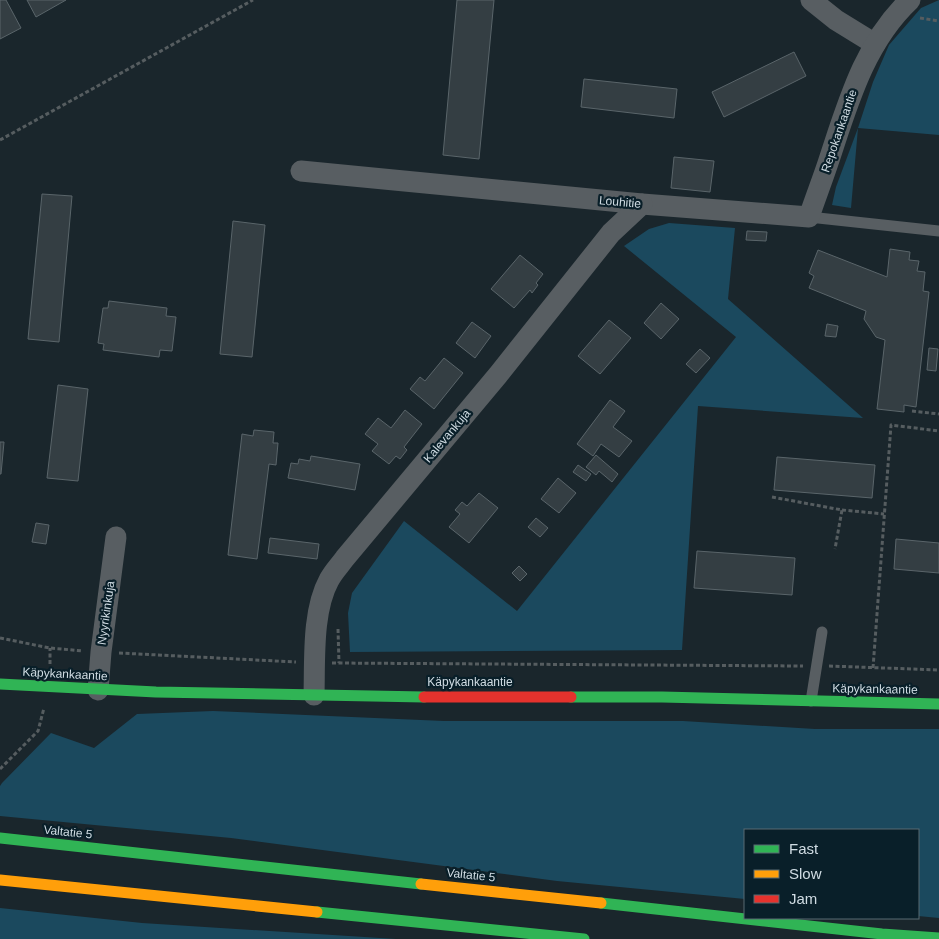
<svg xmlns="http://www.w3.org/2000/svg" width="939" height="939" viewBox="0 0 939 939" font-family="Arial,sans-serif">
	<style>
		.green { fill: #1b495e }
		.building { fill: #343e43; stroke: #5a656a }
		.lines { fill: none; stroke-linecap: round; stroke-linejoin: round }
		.path { stroke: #565d60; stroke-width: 3; stroke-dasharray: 4 2.5; stroke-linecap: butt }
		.lane { stroke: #585e62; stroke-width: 11 }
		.street { stroke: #585e62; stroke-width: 21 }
		.fast { stroke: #30b455; stroke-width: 11 }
		.slow { stroke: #ff9f0a; stroke-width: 11 }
		.jam { stroke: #e5322d; stroke-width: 11 }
		.labels { text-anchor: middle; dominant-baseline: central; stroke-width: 4.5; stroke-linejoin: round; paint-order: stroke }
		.street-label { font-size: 12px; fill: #d0dce3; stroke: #091f29 }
	</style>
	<rect width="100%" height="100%" fill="#1a262c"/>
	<g class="green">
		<path d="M939,0V135L858,128L851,208L832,205L836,187L858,128L873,82L889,45L921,8Z"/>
		<path d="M669,223L735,228L728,299L863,418L698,406L682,650L350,652L348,613L352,593L404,521L517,611L736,337L624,246L649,229Z"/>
		<path d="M213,711L444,721H683L815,729H939V918L918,916V830H745V899L557,881L231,838L0,816V786L2,783L51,733L94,748L137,714Z"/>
		<path d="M0,908L142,923L396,939H0Z"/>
	</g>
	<g class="building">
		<path d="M0,0H6L21,28L0,39Z"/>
		<path d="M27,0H66L36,17Z"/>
		<path d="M457,0H494L479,159L443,155Z"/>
		<path d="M794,52L806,76L724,117L712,92Z"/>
		<path d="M584,79L677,89L674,118L581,107Z"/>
		<path d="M674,157L714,161L710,192L671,188Z"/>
		<path d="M42,194L72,196L59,342L28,339Z"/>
		<path d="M233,221L265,225L252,357L220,354Z"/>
		<path d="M747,231L767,232L766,241L746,240Z"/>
		<path d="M890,249L910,252L909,260L919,261L917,271L925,272L923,291L929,292L916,407L904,405V412L877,409L885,340L876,337L864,319L866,311L809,288L814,276L809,273L818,250L887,277Z"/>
		<path d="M520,255L543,274L536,283L538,285L532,293L530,290L514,308L491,289Z"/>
		<path d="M109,301L167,308L166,316L176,317L172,351L160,350L159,357L103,350L104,344L98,343L103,308H108Z"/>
		<path d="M661,303L679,319L661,339L644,323Z"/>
		<path d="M609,320L631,338L600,374L578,356Z"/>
		<path d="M472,322L491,336L475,358L456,343Z"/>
		<path d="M827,324L838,326L836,337L825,336Z"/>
		<path d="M929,348L938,349L936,371L927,370Z"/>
		<path d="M700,349L710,358L696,373L686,364Z"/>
		<path d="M444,358L463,373L434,409L410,389L420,377L425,381Z"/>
		<path d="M58,385L88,389L78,481L47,478Z"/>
		<path d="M610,400L625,411L613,427L632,441L619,457L601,444L593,456L577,444Z"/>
		<path d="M405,410L422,424L404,447L407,450L400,459L396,456L389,464L372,451L378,444L365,434L378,418L391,428Z"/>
		<path d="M254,430L274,432L273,443H278L276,465L269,464L257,559L228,555L242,434L253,436Z"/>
		<path d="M0,442H4L1,474H0Z"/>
		<path d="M596,455L618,474L612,482L599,471L596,475L586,467Z"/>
		<path d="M311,456L360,464L355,490L288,478L291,463L298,464L299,459L310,461Z"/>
		<path d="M777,457L875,465L872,498L774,490Z"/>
		<path d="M578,465L591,474L586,481L573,472Z"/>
		<path d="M558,478L576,493L559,513L541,499Z"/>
		<path d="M479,493L498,508L469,543L449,527L460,514L455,510L462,502L467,506Z"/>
		<path d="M536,518L548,528L540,537L528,527Z"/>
		<path d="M36,523L49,525L46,544L32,542Z"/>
		<path d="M270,538L319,544L317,559L268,553Z"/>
		<path d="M896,539L939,543V573L894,569Z"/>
		<path d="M697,551L795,558L792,595L694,588Z"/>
		<path d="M519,566L527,574L520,581L512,573Z"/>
	</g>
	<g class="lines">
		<g class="path">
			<path d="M920,18L939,21"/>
			<path d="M0,140L253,0"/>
			<path d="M912,411L939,414"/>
			<path d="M772,497L842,510L835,549"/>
			<path d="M842,510L884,514"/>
			<path d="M338,629L339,663"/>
			<path d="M0,638L50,648L83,651"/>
			<path d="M119,653L296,662"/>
			<path d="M332,663L803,666"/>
			<path d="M50,664V648"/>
			<path d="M829,666L939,670"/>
			<path d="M873,668L891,425L939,431"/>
			<path d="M0,769L38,731L44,708"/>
		</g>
		<g class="lane">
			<path d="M809,217L939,231"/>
			<path d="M811,701L822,632"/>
		</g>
		<g class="street">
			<path d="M811,0L836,20L875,44"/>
			<path d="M301,171L642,204L809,217C815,199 822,181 828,163C847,106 864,43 910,0"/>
			<path d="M98,690L101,652L116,537"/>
			<path d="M314,695C315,660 312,611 329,580C333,572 340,565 345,558L498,375L611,233L642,204"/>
		</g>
		<g class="fast">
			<path d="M0,684L156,692L424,697"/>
			<path d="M571,697H662L939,704"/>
			<path d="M0,838L421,884"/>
			<path d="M601,903L882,934L939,938"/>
			<path d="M317,912L584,939"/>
		</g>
		<g class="slow">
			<path d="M0,880L317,912"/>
			<path d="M421,884L601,903"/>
		</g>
		<path class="jam" d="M424,697H571"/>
	</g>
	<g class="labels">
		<g class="street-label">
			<text transform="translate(839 131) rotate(-71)">Repokankaantie</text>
			<text transform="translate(620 202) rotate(5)">Louhitie</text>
			<text transform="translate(447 436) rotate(-50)">Kalevankuja</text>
			<text transform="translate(106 613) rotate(-82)">Nyyrikinkuja</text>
			<text transform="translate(65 674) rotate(3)">Käpykankaantie</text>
			<text x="470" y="682">Käpykankaantie</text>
			<text transform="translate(875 689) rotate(1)">Käpykankaantie</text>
			<text transform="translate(68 832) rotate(6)">Valtatie 5</text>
			<text transform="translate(471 875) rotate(6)">Valtatie 5</text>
		</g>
	</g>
	<rect x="744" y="829" width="175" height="90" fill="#091f29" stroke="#596b73"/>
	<rect x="754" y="845" width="25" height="8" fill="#30b455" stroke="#596b73"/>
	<text x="789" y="854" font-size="15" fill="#d0dce3">Fast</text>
	<rect x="754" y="870" width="25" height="8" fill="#ff9f0a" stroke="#596b73"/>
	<text x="789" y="879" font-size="15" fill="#d0dce3">Slow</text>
	<rect x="754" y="895" width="25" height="8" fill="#e5322d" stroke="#596b73"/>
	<text x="789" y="904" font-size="15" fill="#d0dce3">Jam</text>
</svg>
